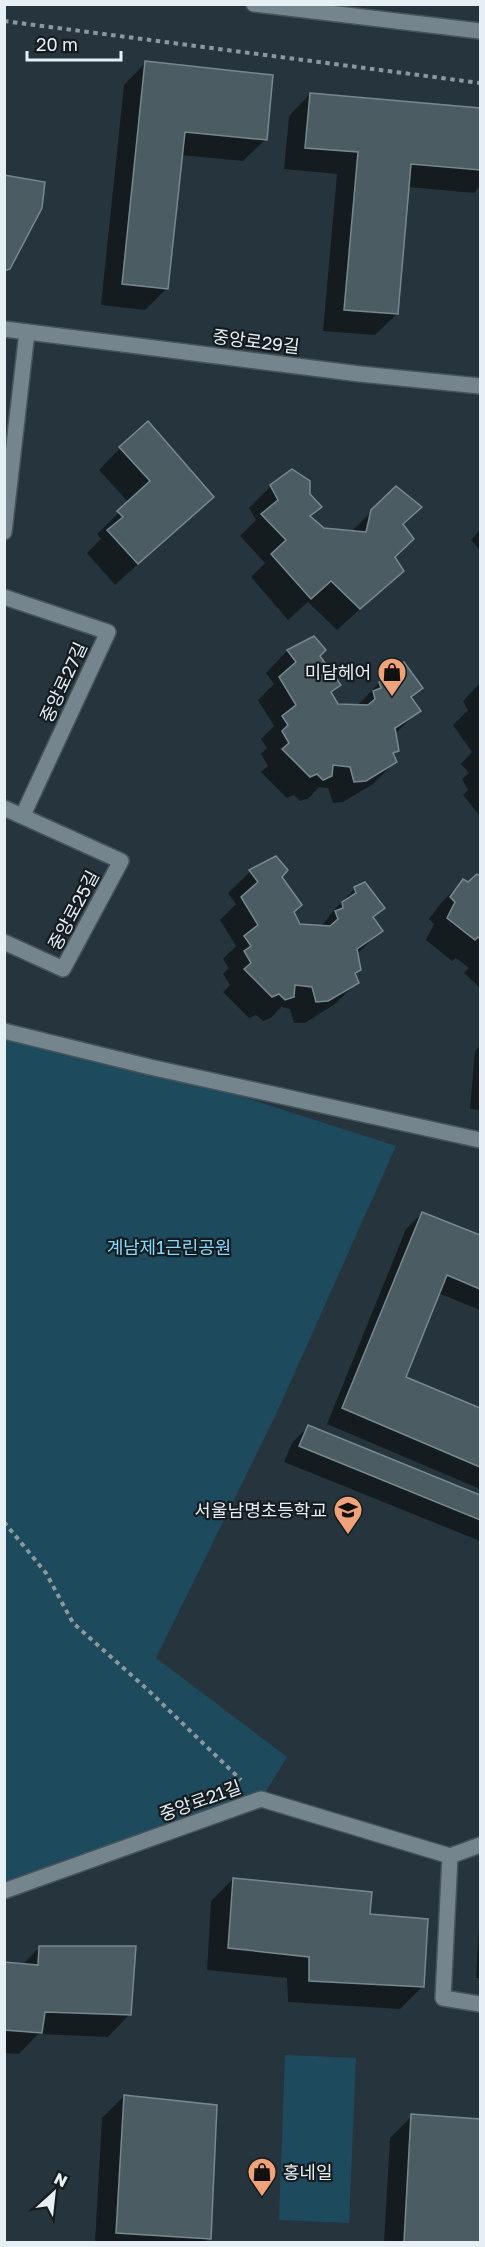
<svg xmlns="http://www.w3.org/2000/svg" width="485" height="2247" viewBox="0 0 485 2247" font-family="'Golos Text','Noto Sans KR',sans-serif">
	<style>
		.green { fill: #1e4a5d }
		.shadow { fill: #0007 }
		.building { fill: #4c5c63; stroke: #778891; stroke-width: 1.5 }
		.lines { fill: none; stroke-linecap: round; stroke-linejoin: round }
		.minor-casing { stroke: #475459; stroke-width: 18 }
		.path { stroke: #8c989e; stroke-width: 4; stroke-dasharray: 4.5 4.5; stroke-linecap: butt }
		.minor { stroke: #74858d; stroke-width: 15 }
		.labels { text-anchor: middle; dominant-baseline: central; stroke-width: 4.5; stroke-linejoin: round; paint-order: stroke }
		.street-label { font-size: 18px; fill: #e6eff4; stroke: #151c1f }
		.poi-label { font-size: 18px; fill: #e6eff4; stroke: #151c1f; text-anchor: end }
		.park-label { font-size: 18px; fill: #86d9ff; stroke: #151c1f }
	</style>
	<rect width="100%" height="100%" fill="#26353d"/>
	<g class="green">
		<path d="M5,1031L150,1067L396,1146L277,1412L156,1658L287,1757L261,1799L5,1891Z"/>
		<path d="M285,2055L356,2058L349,2223L279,2220Z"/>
	</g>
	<g class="shadow">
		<path d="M145,63L265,140L243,161L181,155L167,288L145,310L101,305L124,85Z"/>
		<path d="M310,94L480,110V186L474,193L408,187L397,314L375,335L323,331L337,174L284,169L289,116Z"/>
		<path d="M120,448L212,497L115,585L87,553L101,539L97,534L129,503L99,470Z"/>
		<path d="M271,486L308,494L320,507L309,518L323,529L351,532L372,511L401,525L394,558L402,571L337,630L308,602L288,620L251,577L265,563L240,536L256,520L249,508Z"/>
		<path d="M480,530V550L471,540Z"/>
		<path d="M313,638L318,656L339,684L330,693L337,705H358L393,668L421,688L410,698L419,710L395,734L397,750L392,755L395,762L373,784L343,802L333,803L328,788L319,787L309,798L300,801L294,795L287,798L261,772L268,766L261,754L267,748L261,739L274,726L258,700L274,684L266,673L287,651Z"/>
		<path d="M480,683V816L463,795L468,790L462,779L469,773L461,764L472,752L453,725L468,710L463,701Z"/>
		<path d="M276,858L280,877L299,925L321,927L333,911L355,889L383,908L372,918L381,931L357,954L360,970L354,975L357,982L335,1004L305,1023H294L290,1009L281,1007L271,1018L263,1021L256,1015L249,1018L223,992L230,985L223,974L229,968L223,959L236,946L220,920L236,904L228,893L250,872Z"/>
		<path d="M477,876L480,878V988L464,973L469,968L456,958L452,961L426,940L434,924L429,919L441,903L463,881L469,884Z"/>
		<path d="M480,1046V1110L470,1109L475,1051Z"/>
		<path d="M422,1213L480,1236V1310L438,1293L405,1378L480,1410V1489L327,1424L406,1229Z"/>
		<path d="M308,1427L480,1497V1541L284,1462L292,1443Z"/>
		<path d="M233,1879L368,1916L422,1987L400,2009L288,2002L287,1978L207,1970L211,1901Z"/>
		<path d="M480,1907V1978H476Z"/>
		<path d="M39,1948L129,2015L108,2037L38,2034L19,2054L4,2053V1963L22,1965Z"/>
		<path d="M124,2096L209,2238L205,2242H95L102,2118Z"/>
		<path d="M412,2116L480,2121V2242H384L390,2138Z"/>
	</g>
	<g class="building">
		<path d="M145,61L273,75L267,140L185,132L168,289L122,284Z"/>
		<path d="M310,93L480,108V170L411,164L398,314L344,310L358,152L305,148Z"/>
		<path d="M4,175L45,182L42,208L10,269L4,271Z"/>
		<path d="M148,421L214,497L138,564L107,530L123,517L117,511L150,481L119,447Z"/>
		<path d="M292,469L310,481V494L322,507L310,516L324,528L366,532L371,510L396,486L422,507L403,524L414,539L395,557L404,571L360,609L331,581L311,599L271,554L286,540L261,514L278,500L270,485Z"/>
		<path d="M314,636L326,650L320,656L341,685L331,692L338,704L368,705L375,699L373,691L381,688L379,682L393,672L392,667L404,662L423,688L411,697L421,711L395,728L399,751L393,753L397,762L366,781L354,782L350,767L333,765L332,776L323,780L317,774L310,777L282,749L289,743L282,731L288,725L282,716L296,705L279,677L296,662L287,650Z"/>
		<path d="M276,856L288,870L282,877L302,905L294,912L300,924L330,926L338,919L335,911L343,908L342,902L356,893L354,887L365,882L385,908L373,917L383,931L357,949L361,970L355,973L359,983L328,1001L316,1002L312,987L295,985L294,997L285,1000L279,994L272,997L244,969L251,963L244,951L251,946L244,936L258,925L241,897L258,882L249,870Z"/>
		<path d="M477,874L480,876V939L478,937L475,940L447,918L455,902L450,897L463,879L468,882Z"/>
		<path d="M422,1212L480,1235V1289L447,1275L406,1377L480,1408V1467L342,1408Z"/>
		<path d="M308,1425L480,1495V1520L299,1446Z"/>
		<path d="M233,1878L372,1892L370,1914L428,1919L424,1987L309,1981V1957L228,1948Z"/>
		<path d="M39,1946H136L131,2015L45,2012L42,2033L4,2030V1962L38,1965Z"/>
		<path d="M124,2095L217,2105L211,2239L116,2233Z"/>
		<path d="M411,2114L480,2119V2242H404Z"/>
	</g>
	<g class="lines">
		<g class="minor-casing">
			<g id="minor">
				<path d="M254,4L480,31"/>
				<path d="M4,329L360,374L480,386"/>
				<path d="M4,532L27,332"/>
				<path d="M4,597L108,632L23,815"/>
				<path d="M4,808L121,861L63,969L4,942"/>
				<path d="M4,1031L150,1067L480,1140"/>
				<path d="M450,1856L443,1998L480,2004"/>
				<path d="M4,1891L261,1799L450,1856L480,1845"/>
			</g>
		</g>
		<g class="path">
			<path d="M4,21L480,83"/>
			<path d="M4,1522L46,1573L73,1623L148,1690L241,1780"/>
		</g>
		<use href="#minor" class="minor"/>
	</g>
	<defs>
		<g id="shop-pin" transform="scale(1.5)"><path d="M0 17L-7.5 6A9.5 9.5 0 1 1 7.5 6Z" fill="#f0a278" stroke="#151c1f"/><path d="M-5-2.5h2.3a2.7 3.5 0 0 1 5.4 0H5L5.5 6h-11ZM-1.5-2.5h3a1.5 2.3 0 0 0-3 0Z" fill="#111"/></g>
		<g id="school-pin" transform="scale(1.5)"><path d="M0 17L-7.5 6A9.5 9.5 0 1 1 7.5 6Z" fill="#f0a278" stroke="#151c1f"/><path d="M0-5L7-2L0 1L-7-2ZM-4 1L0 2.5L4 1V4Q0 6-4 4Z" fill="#111"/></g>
	</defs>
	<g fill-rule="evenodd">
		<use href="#shop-pin" x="392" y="672"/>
		<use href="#school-pin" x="348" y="1510"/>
		<use href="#shop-pin" x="262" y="2172"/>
	</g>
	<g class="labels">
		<g class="street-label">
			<text transform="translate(256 341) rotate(7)">중앙로29길</text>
			<text transform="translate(63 682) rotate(-65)">중앙로27길</text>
			<text transform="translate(73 910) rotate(-62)">중앙로25길</text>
			<text transform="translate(200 1800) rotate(-20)">중앙로21길</text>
		</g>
		<g class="poi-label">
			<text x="371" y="672">미담헤어</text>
			<text x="327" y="1510">서울남명초등학교</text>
			<text x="283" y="2172" text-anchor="start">홍네일</text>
		</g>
		<g class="park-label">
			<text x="169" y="1247">계남제1근린공원</text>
		</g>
	</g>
	<rect width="485" height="2247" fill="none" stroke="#e6eff4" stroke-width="12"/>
	<g transform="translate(54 2193) rotate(27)" stroke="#151c1f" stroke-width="4.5" paint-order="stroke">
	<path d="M0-4.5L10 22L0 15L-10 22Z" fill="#e6eff4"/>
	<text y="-9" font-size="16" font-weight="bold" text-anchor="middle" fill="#e6eff4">N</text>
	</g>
	<path d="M27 51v9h94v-9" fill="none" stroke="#e6eff4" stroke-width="3"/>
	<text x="36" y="51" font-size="18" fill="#e6eff4" stroke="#151c1f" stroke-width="4.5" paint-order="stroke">20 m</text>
</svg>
